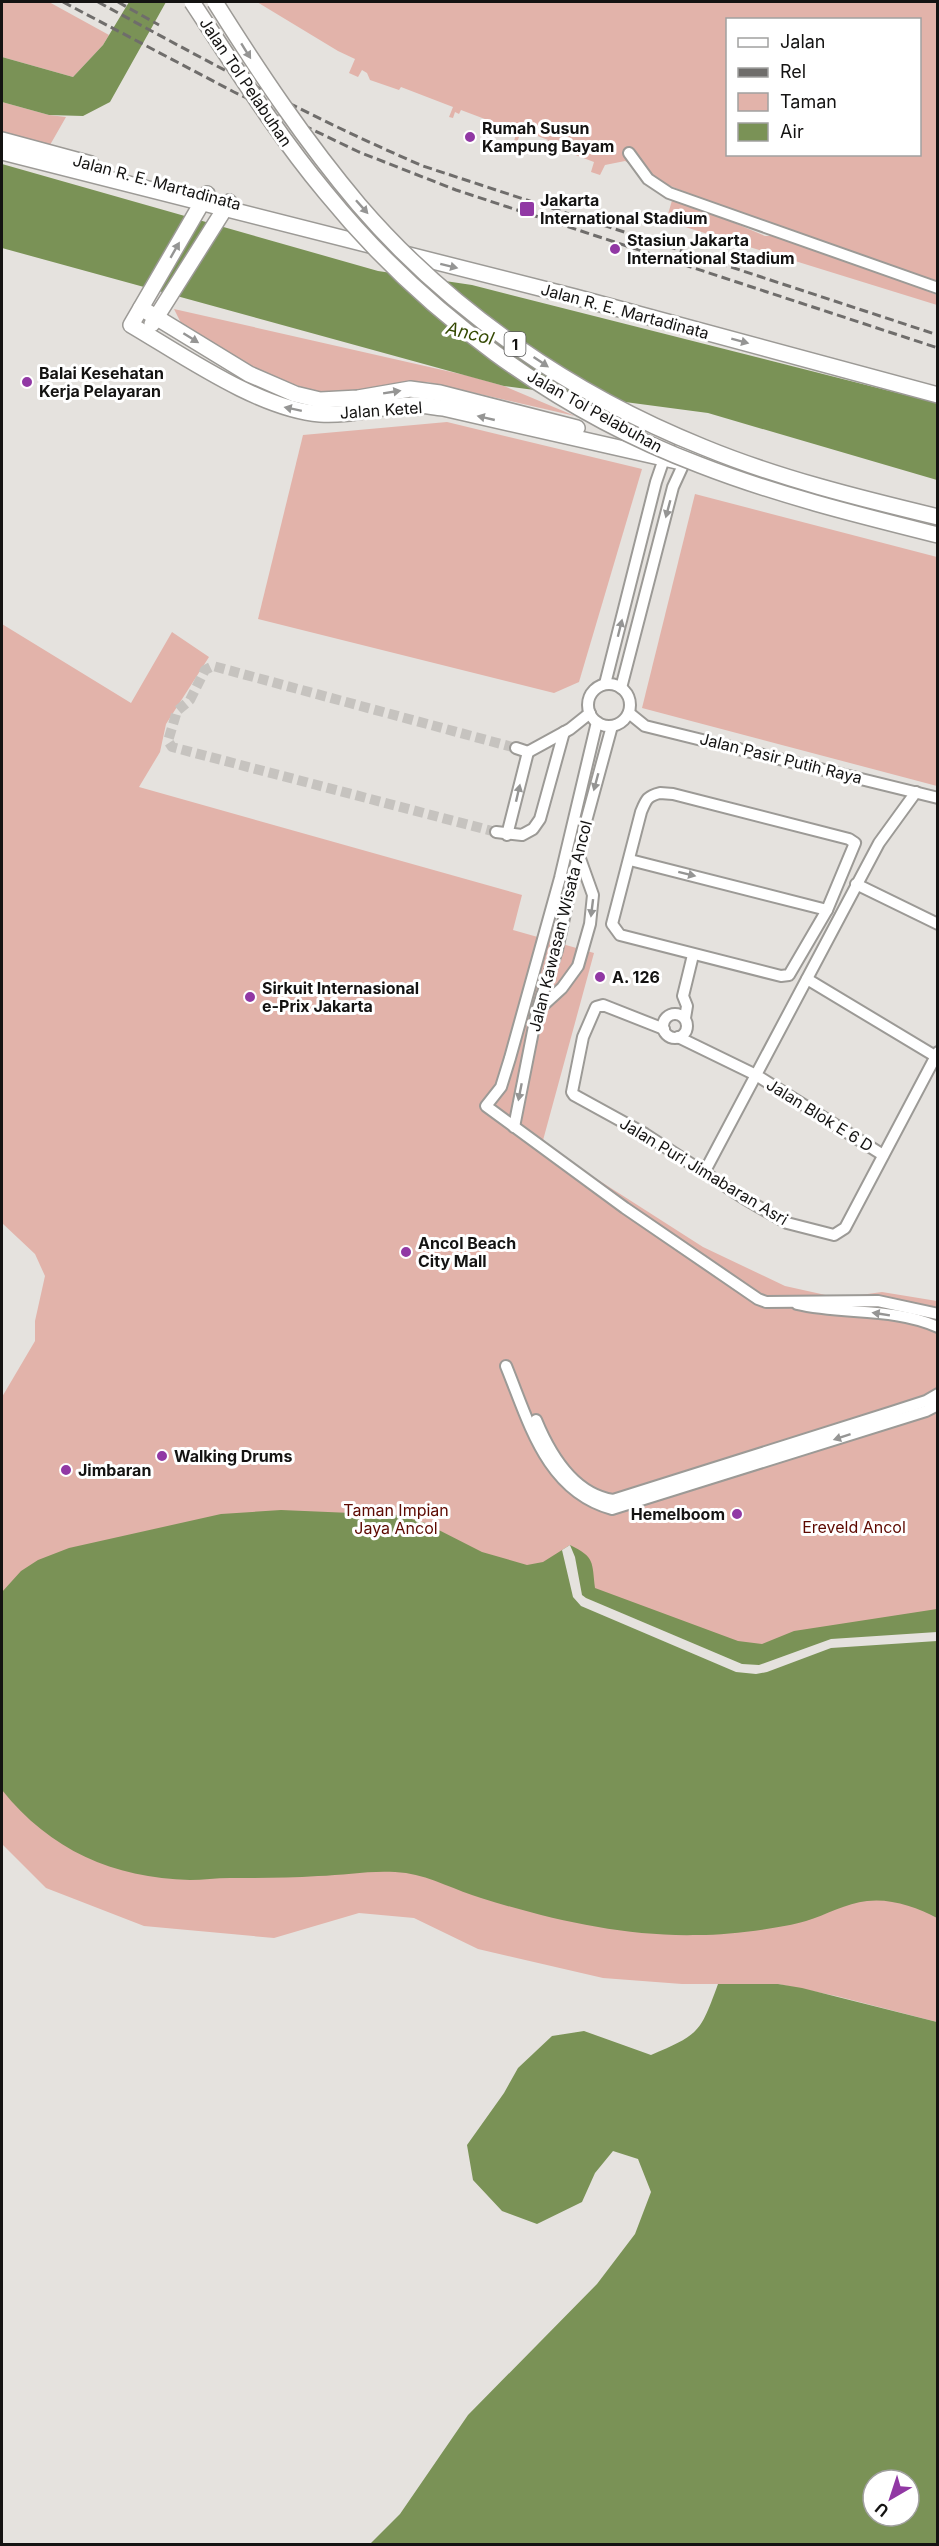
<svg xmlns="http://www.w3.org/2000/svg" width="939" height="2546" viewBox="0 0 939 2546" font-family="Inter,sans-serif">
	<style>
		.green { fill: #e2b3aa; fill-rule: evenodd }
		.water { fill: #7a9256; fill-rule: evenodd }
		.pier { fill: #e5e2de }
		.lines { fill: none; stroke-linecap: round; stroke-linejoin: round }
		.minor-tunnel { stroke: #c6c3bf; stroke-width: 10; stroke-dasharray: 10 5; stroke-linecap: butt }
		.minor-casing { stroke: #9c9a96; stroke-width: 14 }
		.highway-casing { stroke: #9c9a96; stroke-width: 18 }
		.minor { stroke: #fff; stroke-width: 10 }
		.highway { stroke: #fff; stroke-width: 15 }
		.rail { stroke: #6f6d6b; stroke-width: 3; stroke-dasharray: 9 4.5; stroke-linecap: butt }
		.highway-bridge-casing { stroke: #9c9a96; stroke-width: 18; stroke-linecap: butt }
		.highway-bridge { stroke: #fff; stroke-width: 15 }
		.oneway { fill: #959594 }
		.poi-dot { fill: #9138a4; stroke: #fff; stroke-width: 2 }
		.labels { text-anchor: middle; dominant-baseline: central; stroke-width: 6; stroke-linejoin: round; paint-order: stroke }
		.shield { fill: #fff; stroke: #5a5a59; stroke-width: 1.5 }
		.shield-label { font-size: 15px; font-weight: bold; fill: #141312 }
		.street-label { font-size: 16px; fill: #141312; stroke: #fff }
		.poi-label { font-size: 16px; font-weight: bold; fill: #141312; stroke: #fff; text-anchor: start }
		.park-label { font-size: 16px; fill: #5d0901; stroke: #fff }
		.water-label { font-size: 18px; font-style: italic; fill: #344902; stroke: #fff }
	</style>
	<rect width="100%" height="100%" fill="#e5e2de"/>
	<g class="green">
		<path d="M2,2H49L109,35L103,45L73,77L2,57Z"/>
		<path d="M257,2H937V283L744,216L663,183L625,161L605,165L600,175L591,172L594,162L570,153L571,148L556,142L551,152L545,150L548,140L522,130L517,142L514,141L517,131L461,110L459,114L455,112L453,118L449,117L453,107L401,87L399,90L370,80L367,73L362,70L358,77L349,73L355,59L338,51ZM728,20H920V154H728Z"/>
		<path d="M2,102L49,115L66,117L46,152L2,140Z"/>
		<path d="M673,197L765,236H777L922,284L927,291L937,295V305L666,221Z"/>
		<path d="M174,309L469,376L504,386L575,416L427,382L358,392L317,393L262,372L182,325Z"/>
		<path d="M447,422L642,469L579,682L554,693L258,619L303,435Z"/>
		<path d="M695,494L937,557V786L642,708Z"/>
		<path d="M2,624L131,703L172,632L209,657L166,724L160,752L139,787L522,895L513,930L594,953L542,1144L703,1247L785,1286L839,1298L882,1292L937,1301V2022L836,1996L778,1984H682L603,1978L478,1949L414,1918L359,1913L274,1938L144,1926L46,1888L2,1844V1397L35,1341V1321L45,1276L35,1254L2,1223Z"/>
	</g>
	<g class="water">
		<path d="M129,2H166L110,102L83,116L49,115L2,102V57L73,77L103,45Z"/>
		<path d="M2,164L378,271L472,285L937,403V480L708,413L504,386L2,248Z"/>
		<path d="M281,1510L398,1515L425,1523L482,1552L527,1565L543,1562L570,1545C595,1557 592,1562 595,1588L738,1641L762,1644L794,1631L937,1609V1918C917,1907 890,1898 867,1901C846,1903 826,1915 806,1921C778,1929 728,1935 699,1935C625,1937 552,1920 481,1898C457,1891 432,1877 406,1873C376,1869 348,1875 318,1876C289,1878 259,1878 230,1878C216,1878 203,1880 190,1880C113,1878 50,1850 2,1790V1592L21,1571L38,1560L69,1548L221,1514Z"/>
		<path d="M718,1984H778L802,1988L937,2022V2544H370L400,2514L468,2415L597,2284L635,2234L651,2192L638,2159L613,2151L595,2173L582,2202L537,2224L502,2211L473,2180L467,2145L504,2093L518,2068L552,2036L584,2031L651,2055C700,2034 700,2033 718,1984ZM873,2480H909V2516H873Z"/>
	</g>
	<path class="pier" d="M570,1545L575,1557L582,1595L586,1598L742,1664L759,1665L831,1639L937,1632V1641L831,1648L767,1672L756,1674L736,1672L581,1606L573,1597L562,1550Z"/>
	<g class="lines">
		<path class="minor-tunnel" d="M496,832L172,747L168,741L177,711L190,700L205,670L213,666L516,748"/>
		<g class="minor-casing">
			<g id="minor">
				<path d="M629,153L648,179L669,193L938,288"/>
				<path d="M605,684L656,482L666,453"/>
				<circle cx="609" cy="705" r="21"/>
				<path d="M621,688L673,487L684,463V456"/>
				<path d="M629,713L645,726L938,798"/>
				<path d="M597,722L560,878L510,1058L501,1087L486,1106L625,1208L758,1299L766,1302L878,1301L938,1314"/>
				<path d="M516,748L528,752L570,729L590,713"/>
				<path d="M660,793L673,794L849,839L855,843L827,910L789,975L781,976L620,935L612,924L641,812C646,800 647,796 660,793Z"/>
				<path d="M496,832L522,835L533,829L540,819L564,732"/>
				<path d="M507,835L528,752"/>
				<path d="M630,860L827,910"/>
				<path d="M856,884L938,924"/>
				<path d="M807,979L935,1056"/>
				<path d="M539,1009L562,988L578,966L590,924L593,895L578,853"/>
				<circle cx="675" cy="1026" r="12"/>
				<path d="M685,1018L687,1006L683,996L693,955"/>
				<path d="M664,1029L603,1005L596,1007L583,1037L572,1092L574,1095L645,1134L745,1199L787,1223L834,1235L845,1228L938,1052"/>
				<path d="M678,1037L756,1075L883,1155"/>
				<path d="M514,1127L537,1011L557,950L582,836L612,726"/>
				<path d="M705,1171L879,843L916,792"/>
				<path d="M797,1304C843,1315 893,1307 938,1327"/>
				<path d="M506,1366C529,1422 546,1491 612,1509L926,1411L938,1405"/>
				<path d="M536,1420C550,1454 573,1494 613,1500L892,1412L926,1401L938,1394"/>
			</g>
		</g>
		<g class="highway-casing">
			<g id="highway">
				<path d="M2,140L91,164"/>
				<path d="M2,152L575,297L938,395"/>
				<path d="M207,194L131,325C184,356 259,409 320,414C352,416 380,406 411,405C421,404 432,407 443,408L681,462"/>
				<path d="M141,308L249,374L295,394L320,400L358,398L410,389L440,393L577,428"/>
				<path d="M152,324L229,202"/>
				<path d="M679,452L735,465"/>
			</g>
		</g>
		<use href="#minor" class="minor"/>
		<use href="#highway" class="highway"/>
		<g class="rail">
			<path d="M63,2L234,92L359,152L456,190L938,348"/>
			<path d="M98,2C205,60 311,118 423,166L938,335"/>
			<path d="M118,2L159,25"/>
		</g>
		<g class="highway-bridge-casing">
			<g id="highway-bridge">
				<path d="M192,2C235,67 276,133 326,193C423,312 556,411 700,465C777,495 858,515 938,535"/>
				<path d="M215,2C259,72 305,141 359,205C450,311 573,395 703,447C778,478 859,498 938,517"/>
			</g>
		</g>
		<use href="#highway-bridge" class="highway-bridge"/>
	</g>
	<defs><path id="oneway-solid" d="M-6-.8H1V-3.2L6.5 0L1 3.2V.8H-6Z" transform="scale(1.5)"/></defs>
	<g class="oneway">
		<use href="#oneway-solid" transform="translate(246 51) rotate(58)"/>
		<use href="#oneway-solid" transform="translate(362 207) rotate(48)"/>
		<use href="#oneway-solid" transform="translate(175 250) rotate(-60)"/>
		<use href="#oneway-solid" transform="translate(449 266) rotate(14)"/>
		<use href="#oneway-solid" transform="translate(191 338) rotate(32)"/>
		<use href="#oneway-solid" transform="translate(740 341) rotate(15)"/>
		<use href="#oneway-solid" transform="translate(541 362) rotate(34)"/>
		<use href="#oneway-solid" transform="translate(392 392) rotate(-9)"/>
		<use href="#oneway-solid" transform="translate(293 409) rotate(-168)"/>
		<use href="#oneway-solid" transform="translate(486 418) rotate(-167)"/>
		<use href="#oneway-solid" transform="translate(668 509) rotate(105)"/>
		<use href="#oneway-solid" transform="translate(620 628) rotate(-76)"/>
		<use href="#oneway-solid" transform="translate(596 782) rotate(105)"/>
		<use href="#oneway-solid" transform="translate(518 793) rotate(-77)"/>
		<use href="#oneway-solid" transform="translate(687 874) rotate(14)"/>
		<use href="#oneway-solid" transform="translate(592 908) rotate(97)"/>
		<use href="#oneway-solid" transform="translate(520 1092) rotate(101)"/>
		<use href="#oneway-solid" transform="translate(881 1314) rotate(-171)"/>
		<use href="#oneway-solid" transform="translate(842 1437) rotate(162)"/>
	</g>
	<g class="poi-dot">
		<circle cx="470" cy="137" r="6"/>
		<rect x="519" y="201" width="16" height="16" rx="3"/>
		<circle cx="615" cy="249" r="6"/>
		<circle cx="27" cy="382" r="6"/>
		<circle cx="600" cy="977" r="6"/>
		<circle cx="250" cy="997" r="6"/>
		<circle cx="406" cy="1252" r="6"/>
		<circle cx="162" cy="1456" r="6"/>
		<circle cx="66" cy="1470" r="6"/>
		<circle cx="737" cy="1514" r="6"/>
	</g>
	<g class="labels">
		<rect class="shield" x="504.5" y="332" width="21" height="24" rx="4.5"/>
		<g class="shield-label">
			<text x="515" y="344">1</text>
		</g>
		<g class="street-label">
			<text transform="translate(246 82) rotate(56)">Jalan Tol Pelabuhan</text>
			<text transform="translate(157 182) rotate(15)">Jalan R. E. Martadinata</text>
			<text transform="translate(625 311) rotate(15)">Jalan R. E. Martadinata</text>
			<text transform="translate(381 410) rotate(-4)">Jalan Ketel</text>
			<text transform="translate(595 411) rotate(29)">Jalan Tol Pelabuhan</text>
			<text transform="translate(781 758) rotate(14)">Jalan Pasir Putih Raya</text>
			<text transform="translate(560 926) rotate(-76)">Jalan Kawasan Wisata Ancol</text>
			<text transform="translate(820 1115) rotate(32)">Jalan Blok E 6 D</text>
			<text transform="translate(704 1171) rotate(31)">Jalan Puri Jimabaran Asri</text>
		</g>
		<g class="poi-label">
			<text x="482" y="128">Rumah Susun<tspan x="482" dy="18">Kampung Bayam</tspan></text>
			<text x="540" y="200">Jakarta<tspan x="540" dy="18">International Stadium</tspan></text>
			<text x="627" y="240">Stasiun Jakarta<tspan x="627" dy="18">International Stadium</tspan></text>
			<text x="39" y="373">Balai Kesehatan<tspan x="39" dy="18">Kerja Pelayaran</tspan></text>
			<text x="612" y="977">A. 126</text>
			<text x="262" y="988">Sirkuit Internasional<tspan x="262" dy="18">e-Prix Jakarta</tspan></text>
			<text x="418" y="1243">Ancol Beach<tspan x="418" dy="18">City Mall</tspan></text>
			<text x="174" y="1456">Walking Drums</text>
			<text x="78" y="1470">Jimbaran</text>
			<text x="725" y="1514" text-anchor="end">Hemelboom</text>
		</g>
		<g class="park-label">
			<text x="396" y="1510">Taman Impian<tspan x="396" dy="18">Jaya Ancol</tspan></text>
			<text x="854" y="1527">Ereveld Ancol</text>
		</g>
		<g class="water-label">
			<text transform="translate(470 333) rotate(14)">Ancol</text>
		</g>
	</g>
	<rect width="939" height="2546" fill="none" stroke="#141312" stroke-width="6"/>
	<rect x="726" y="18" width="195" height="138" fill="#ffffff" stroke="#a1a1a0" stroke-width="1.5"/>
	<rect x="738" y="38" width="30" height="9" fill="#ffffff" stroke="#a1a1a0" stroke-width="1.5"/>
	<text x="780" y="48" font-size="18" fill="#141312">Jalan</text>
	<rect x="738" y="68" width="30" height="9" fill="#6f6d6b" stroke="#a1a1a0" stroke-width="1.5"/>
	<text x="780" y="78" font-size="18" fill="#141312">Rel</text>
	<rect x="738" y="93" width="30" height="18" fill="#e2b3aa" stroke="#a1a1a0" stroke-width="1.5"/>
	<text x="780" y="108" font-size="18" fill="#141312">Taman</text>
	<rect x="738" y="123" width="30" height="18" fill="#7a9256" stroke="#a1a1a0" stroke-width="1.5"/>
	<text x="780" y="138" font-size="18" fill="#141312">Air</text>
	<g transform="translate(891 2498) rotate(219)"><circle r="28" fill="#ffffff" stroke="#a1a1a0" stroke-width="1.5"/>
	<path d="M0-4.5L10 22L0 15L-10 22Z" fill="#9138a4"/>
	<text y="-9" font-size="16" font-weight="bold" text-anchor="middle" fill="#141312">U</text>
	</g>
</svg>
